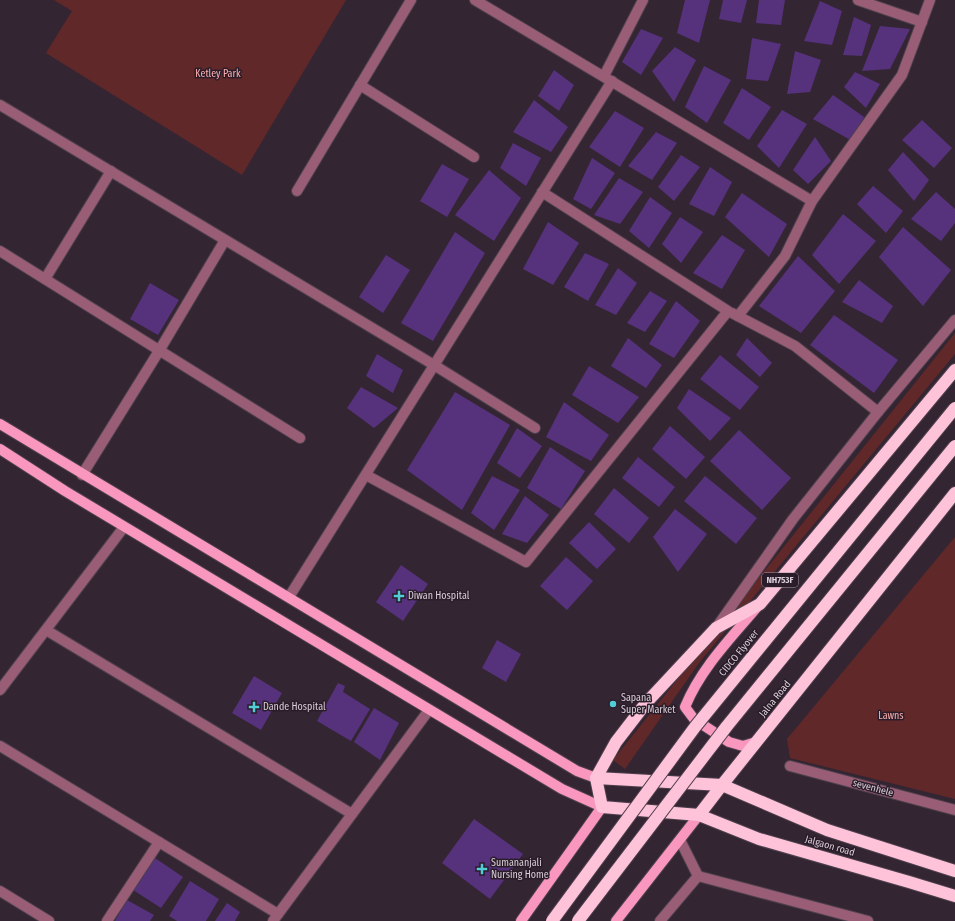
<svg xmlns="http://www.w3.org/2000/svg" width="955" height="921" viewBox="0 0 955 921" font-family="'Fira Sans Condensed',sans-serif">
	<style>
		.green { fill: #612829 }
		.building { fill: #56317c }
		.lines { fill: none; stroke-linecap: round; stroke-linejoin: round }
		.minor-casing { stroke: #4e404d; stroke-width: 12 }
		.major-casing { stroke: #4e404d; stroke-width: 12 }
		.highway-casing { stroke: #4e404d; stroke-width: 14 }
		.minor { stroke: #995e75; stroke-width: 10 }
		.major { stroke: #f997be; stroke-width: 10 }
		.highway { stroke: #ffc3d9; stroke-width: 12 }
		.highway-bridge-casing { stroke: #4e404d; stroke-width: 14; stroke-linecap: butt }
		.highway-bridge { stroke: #ffc3d9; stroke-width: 12 }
		.poi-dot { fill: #52ccd6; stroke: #2a1c29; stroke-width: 1.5 }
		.labels { text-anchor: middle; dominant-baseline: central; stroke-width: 3; stroke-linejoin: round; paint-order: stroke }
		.shield { fill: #2a1c29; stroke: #a499a3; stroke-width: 1 }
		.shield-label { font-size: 9px; font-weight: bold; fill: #d8ced7 }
		.park-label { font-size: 10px; fill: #ffb0ae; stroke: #2a1c29 }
		.poi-label { font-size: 10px; fill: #d8ced7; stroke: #2a1c29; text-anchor: start }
		.street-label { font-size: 10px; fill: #d8ced7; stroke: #2a1c29 }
	</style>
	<rect width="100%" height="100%" fill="#342533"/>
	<g class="green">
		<path d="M54,0H346L242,175L46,53L72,11Z"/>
		<path d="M955,333V354L699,663L625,769L613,760Z"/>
		<path d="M955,537V799L790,758L787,739Z"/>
	</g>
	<g class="building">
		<path d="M685,0H710L699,43L677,33Z"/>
		<path d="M723,0H747L741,23L719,19Z"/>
		<path d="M759,0H785L781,25L756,23Z"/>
		<path d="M820,1L842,11L832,45L804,41Z"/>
		<path d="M854,17L871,25L862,56L843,55Z"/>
		<path d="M880,26L910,29L890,69L862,71Z"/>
		<path d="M641,29L663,38L641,75L622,62Z"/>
		<path d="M752,38L781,44L768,81L746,79Z"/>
		<path d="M675,47L696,60L674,102L652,71Z"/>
		<path d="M795,51L821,60L810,92L787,94Z"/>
		<path d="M704,66L731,80L707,123L685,107Z"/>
		<path d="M554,70L574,85L559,111L538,96Z"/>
		<path d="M855,72L880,84L866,108L844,87Z"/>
		<path d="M742,88L771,107L749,140L723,123Z"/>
		<path d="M833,95L864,117L854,142L813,119Z"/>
		<path d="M534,100L568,127L551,152L513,132Z"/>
		<path d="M782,110L807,124L779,168L757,146Z"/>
		<path d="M615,111L644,128L620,167L589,147Z"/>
		<path d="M922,120L952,148L934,168L902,140Z"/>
		<path d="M656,132L677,143L652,180L628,166Z"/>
		<path d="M815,137L831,161L808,184L793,170Z"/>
		<path d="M513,143L541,158L526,186L500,168Z"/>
		<path d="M903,152L929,180L914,201L888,170Z"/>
		<path d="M681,155L700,167L674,201L658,187Z"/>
		<path d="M592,158L615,173L591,209L573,199Z"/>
		<path d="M442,164L469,179L447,217L420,201Z"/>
		<path d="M710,167L732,182L714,216L689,204Z"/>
		<path d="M489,170L521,198L494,241L455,215Z"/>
		<path d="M619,178L643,192L620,224L594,215Z"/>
		<path d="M873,186L903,211L886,233L857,204Z"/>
		<path d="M936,192L955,209V223L941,241L911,219Z"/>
		<path d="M742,193L787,224L769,257L725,217Z"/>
		<path d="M650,197L672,213L649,248L629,231Z"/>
		<path d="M843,214L876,241L839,284L812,255Z"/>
		<path d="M680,217L703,232L681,263L662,244Z"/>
		<path d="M548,222L579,243L553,285L523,269Z"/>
		<path d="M903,227L951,270L923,306L879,257Z"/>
		<path d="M455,232L485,253L433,341L401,323Z"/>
		<path d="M722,235L745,250L722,289L693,273Z"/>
		<path d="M585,253L609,264L588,301L564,287Z"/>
		<path d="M386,255L410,270L383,313L359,297Z"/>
		<path d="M798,256L835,291L801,333L759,306Z"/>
		<path d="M618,268L637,283L616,315L595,305Z"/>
		<path d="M859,280L893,306L882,323L842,302Z"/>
		<path d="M150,283L179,300L158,335L130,319Z"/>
		<path d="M650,291L667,301L645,332L627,323Z"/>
		<path d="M676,301L700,321L674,358L649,344Z"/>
		<path d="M834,315L898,360L874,393L810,345Z"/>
		<path d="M628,338L662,365L646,388L611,366Z"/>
		<path d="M747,338L772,363L760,377L736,355Z"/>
		<path d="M377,354L403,370L393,393L366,376Z"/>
		<path d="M720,355L759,387L740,410L700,379Z"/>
		<path d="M589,366L639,397L618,423L572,395Z"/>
		<path d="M361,387L398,408L374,428L347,408Z"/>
		<path d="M689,389L731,418L710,441L677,408Z"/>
		<path d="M455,392L510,425L462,510L407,470Z"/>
		<path d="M564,402L609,435L591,461L546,437Z"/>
		<path d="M670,426L705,457L686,479L652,449Z"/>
		<path d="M517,428L542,446L520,478L497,463Z"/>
		<path d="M739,430L791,478L762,510L710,461Z"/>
		<path d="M550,447L585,471L561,509L527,488Z"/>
		<path d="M638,457L675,487L659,507L622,478Z"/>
		<path d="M492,476L520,490L494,530L471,513Z"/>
		<path d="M705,476L757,518L736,544L684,501Z"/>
		<path d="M614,488L649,518L629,543L594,514Z"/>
		<path d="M525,496L549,515L527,543L502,534Z"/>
		<path d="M675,509L707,534L678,572L653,537Z"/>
		<path d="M589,522L616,549L597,569L569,543Z"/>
		<path d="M566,557L593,581L567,610L540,586Z"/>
		<path d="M401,565L428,584L403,621L376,602Z"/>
		<path d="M497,640L521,654L506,682L482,668Z"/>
		<path d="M254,676L282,693L261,730L232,713Z"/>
		<path d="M338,683L345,686L343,692L370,709L351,741L317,721Z"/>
		<path d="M374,708L399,723L380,760L354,742Z"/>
		<path d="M474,819L523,854L490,899L442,863Z"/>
		<path d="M155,858L183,877L161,908L133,890Z"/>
		<path d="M190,881L219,899L206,921H177L169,916Z"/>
		<path d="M127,900L154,915L150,921H115Z"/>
		<path d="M227,903L240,912L235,921H215Z"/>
	</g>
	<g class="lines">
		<g class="minor-casing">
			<g id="minor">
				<path d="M475,0L812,201"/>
				<path d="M858,0L922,22"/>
				<path d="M604,76L643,0"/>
				<path d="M360,85L474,157"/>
				<path d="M0,105L434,365L535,428"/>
				<path d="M297,191L411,0"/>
				<path d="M0,251L300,438"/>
				<path d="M45,279L111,171"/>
				<path d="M732,313L795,346L878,412"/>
				<path d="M738,316L785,256L812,201L902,75L930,0"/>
				<path d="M82,475L159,351L225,240"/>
				<path d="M366,475L526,562L728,311L542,192"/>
				<path d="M289,597L612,81"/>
				<path d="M716,628L793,519L878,412L955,320"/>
				<path d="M46,630L352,814"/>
				<path d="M0,690L124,527"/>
				<path d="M0,746L278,914"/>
				<path d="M790,766L955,810"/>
				<path d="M698,876L868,921"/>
				<path d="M0,891L49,921"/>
				<path d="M107,921L159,842"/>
				<path d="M273,921L429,710"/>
				<path d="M660,921L698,876L680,840"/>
			</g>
		</g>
		<g class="major-casing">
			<g id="major">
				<path d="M0,424L577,771L596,778"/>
				<path d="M0,449L65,491L562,789L602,807L521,921"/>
				<path d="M756,742L743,746L729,742L694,719L685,707C701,668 731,638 758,606"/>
				<path d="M616,921L699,815"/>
			</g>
		</g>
		<g class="highway-casing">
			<g id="highway">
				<path d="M955,370L760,604L716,628L646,703L616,742L596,778L602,807L699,815L759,839L909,882L955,896"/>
				<path d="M596,778L722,785L827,830L955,871"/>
				<path d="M699,815L722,785L955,493"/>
			</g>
		</g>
		<use href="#minor" class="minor"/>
		<use href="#major" class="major"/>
		<use href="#highway" class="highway"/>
		<g class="highway-bridge-casing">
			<g id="highway-bridge">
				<path d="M552,921L695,727L955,408"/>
				<path d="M578,921L727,726L955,446"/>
			</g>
		</g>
		<use href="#highway-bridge" class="highway-bridge"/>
	</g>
	<g class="poi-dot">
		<path d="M397 590h4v4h4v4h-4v4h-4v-4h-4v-4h4z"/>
		<circle cx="613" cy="704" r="4"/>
		<path d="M252 701h4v4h4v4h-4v4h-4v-4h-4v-4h4z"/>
		<path d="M480 863h4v4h4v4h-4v4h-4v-4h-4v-4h4z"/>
	</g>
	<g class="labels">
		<rect class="shield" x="762" y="573" width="36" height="14" rx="3"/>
		<g class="shield-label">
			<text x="780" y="580">NH753F</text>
		</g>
		<g class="park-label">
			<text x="218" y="74">Ketley Park</text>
			<text x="891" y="716">Lawns</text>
		</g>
		<g class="poi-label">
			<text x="408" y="596">Diwan Hospital</text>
			<text x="621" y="698">Sapana<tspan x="621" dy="12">Super Market</tspan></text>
			<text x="263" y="707">Dande Hospital</text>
			<text x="491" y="863">Sumananjali<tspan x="491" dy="12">Nursing Home</tspan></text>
		</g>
		<g class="street-label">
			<text transform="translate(739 653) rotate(-51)">CIDCO Flyover</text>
			<text transform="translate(775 699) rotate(-51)">Jalna Road</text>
			<text transform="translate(873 788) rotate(15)">sevenhele</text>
			<text transform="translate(830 846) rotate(16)">Jalgaon road</text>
		</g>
	</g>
</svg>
